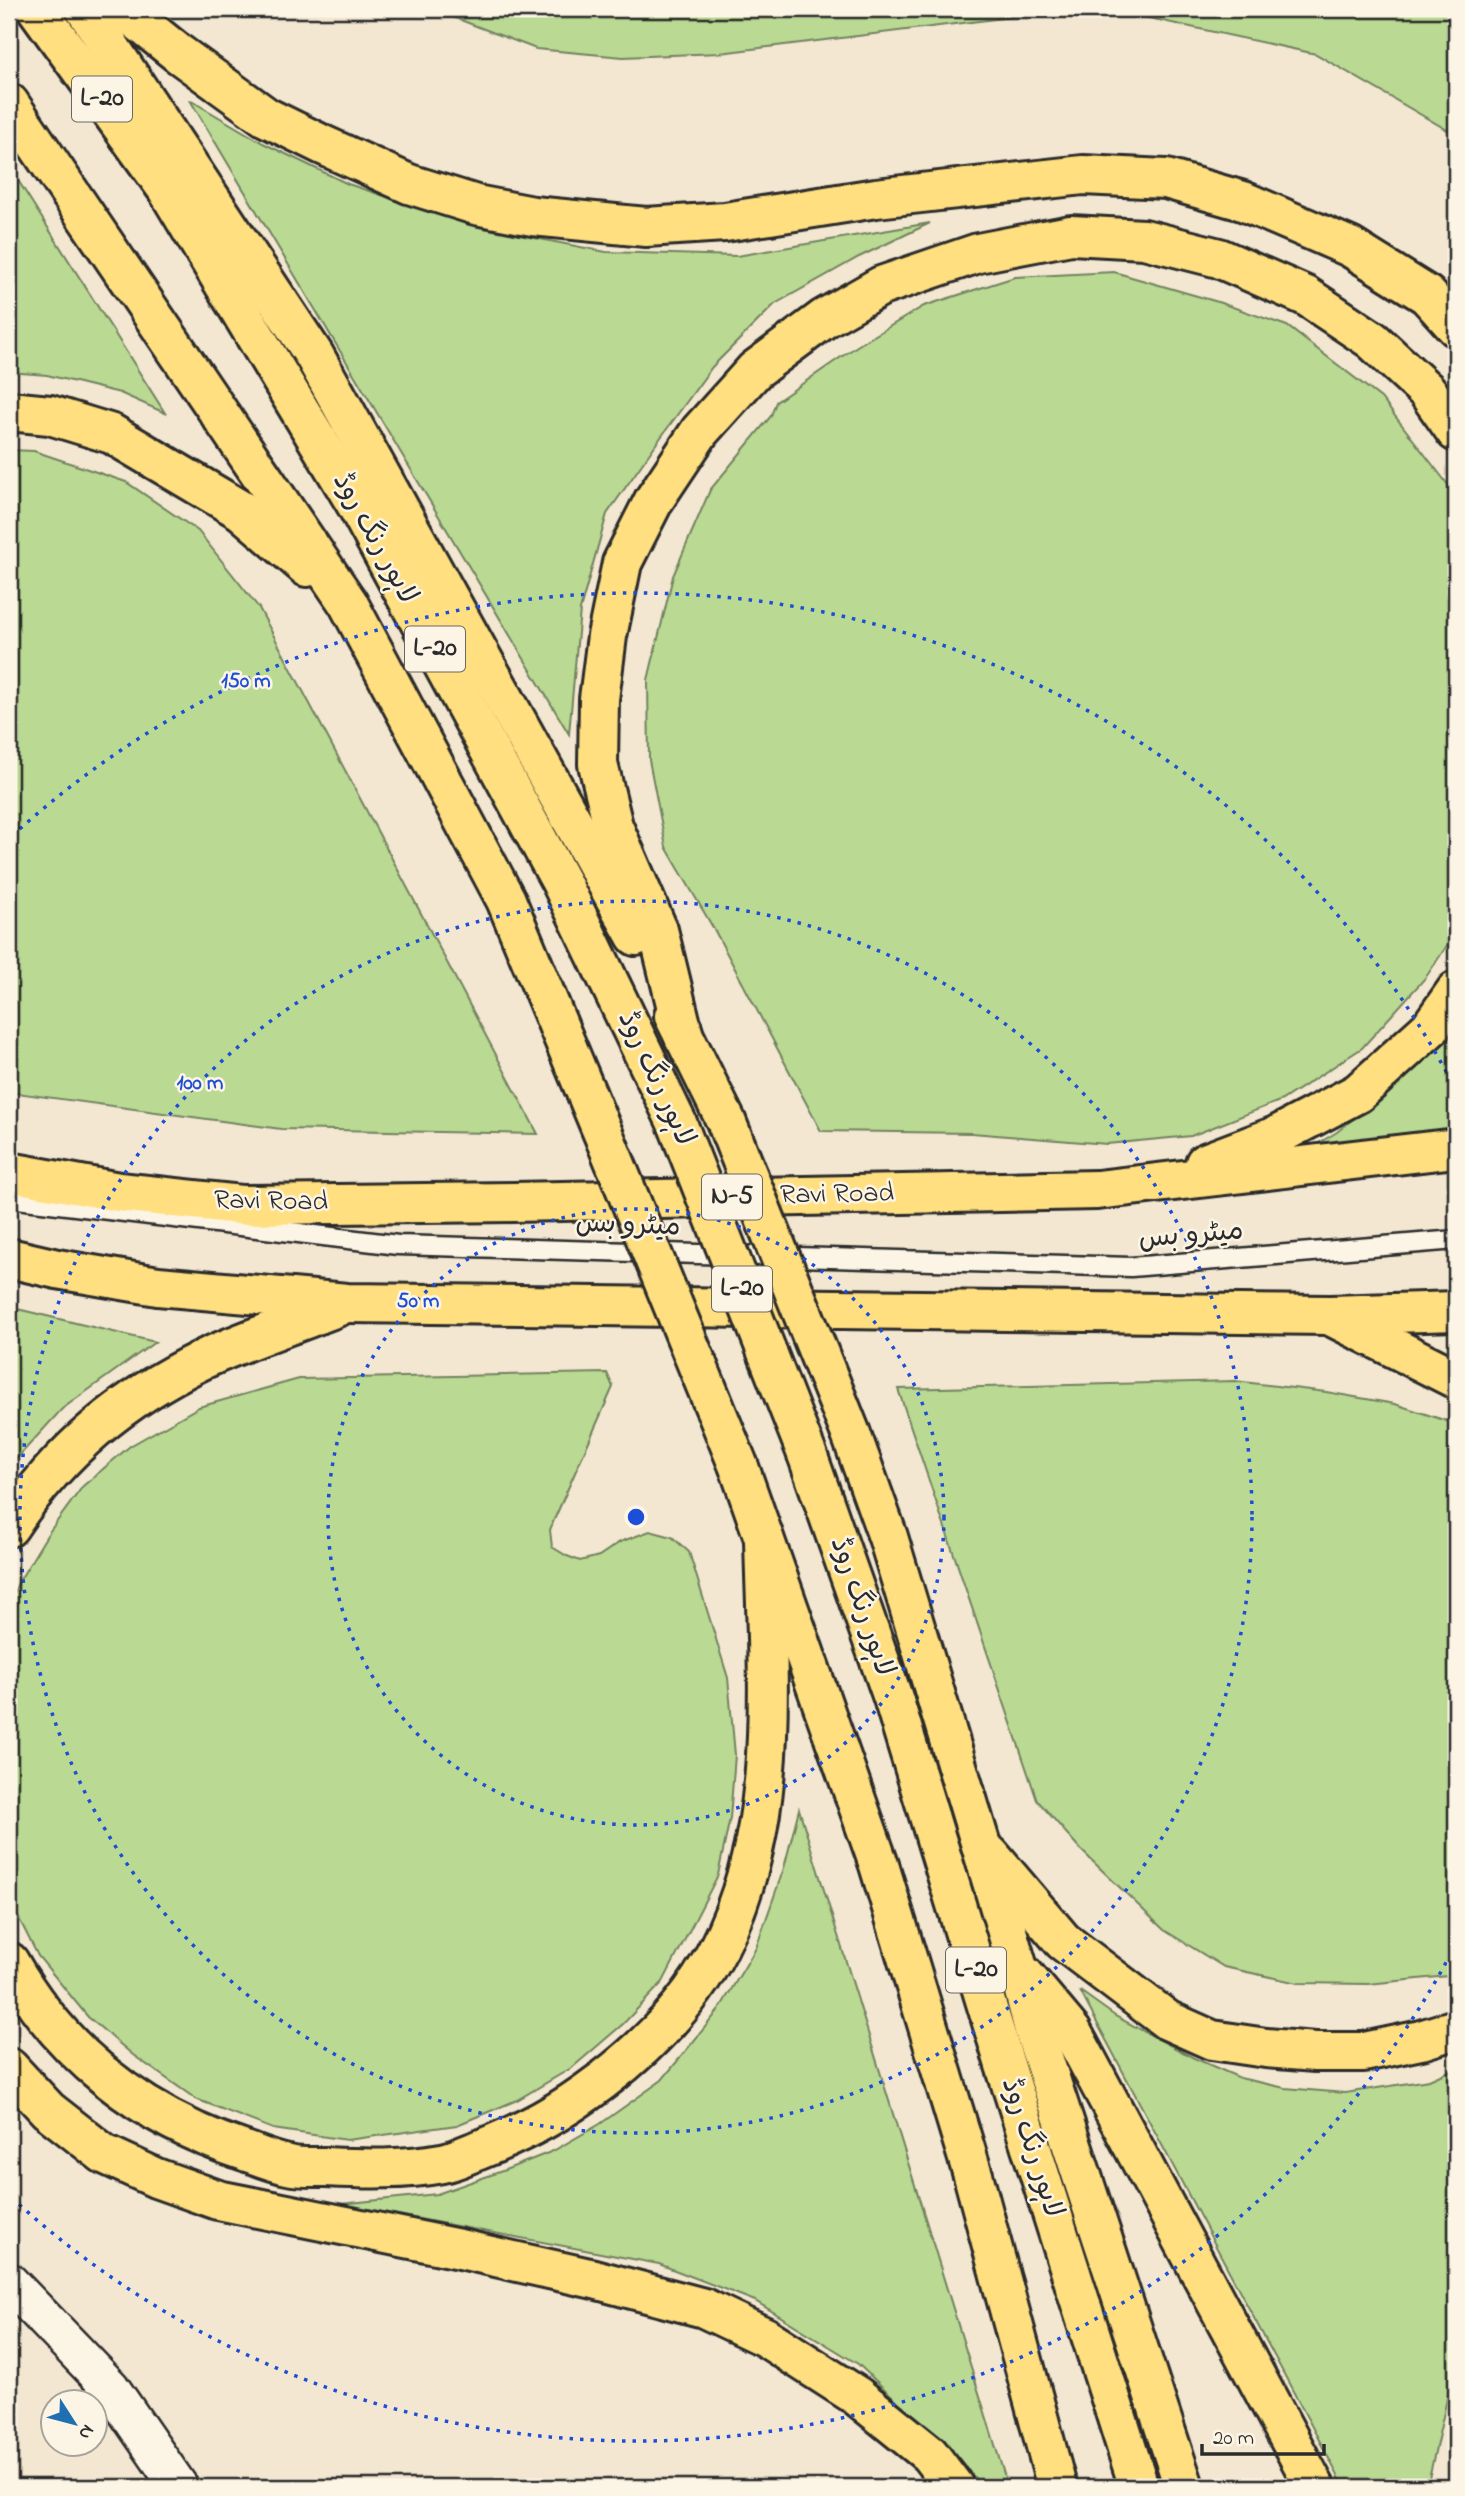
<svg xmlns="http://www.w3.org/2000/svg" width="1465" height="2496" viewBox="0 0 1465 2496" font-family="'Indie Flower','Playpen Sans Arabic',sans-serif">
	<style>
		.green { fill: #bada93; stroke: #72825f; stroke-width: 2 }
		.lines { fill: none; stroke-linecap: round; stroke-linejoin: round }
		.lane-casing { stroke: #2b2b2b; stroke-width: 23 }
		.street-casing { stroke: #2b2b2b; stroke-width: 42 }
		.highway-casing { stroke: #2b2b2b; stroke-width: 44 }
		.lane { stroke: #fcf5e5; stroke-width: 18 }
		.street { stroke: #fcf5e5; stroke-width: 37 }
		.highway { stroke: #ffdf80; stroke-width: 38 }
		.highway-bridge-casing { stroke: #2b2b2b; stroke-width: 44; stroke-linecap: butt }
		.highway-bridge { stroke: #ffdf80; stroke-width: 38 }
		.ring { fill: none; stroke: #1d4ed8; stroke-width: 3.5; stroke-dasharray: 3.5 7 }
		.labels { text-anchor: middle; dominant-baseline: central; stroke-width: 5; stroke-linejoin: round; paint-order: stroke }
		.shield { fill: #fcf5e5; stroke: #6a6863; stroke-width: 2 }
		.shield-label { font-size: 26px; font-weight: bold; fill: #2b2b2b }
		.street-label { font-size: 28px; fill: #2b2b2b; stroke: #fcf5e5 }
		.centre { fill: #1d4ed8; stroke: #fcf5e5; stroke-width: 3.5 }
		.ring-label { font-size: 21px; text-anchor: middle; font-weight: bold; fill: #1d4ed8; stroke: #fcf5e5; stroke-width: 5; stroke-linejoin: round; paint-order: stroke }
	</style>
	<rect width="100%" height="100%" fill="#f3e7d2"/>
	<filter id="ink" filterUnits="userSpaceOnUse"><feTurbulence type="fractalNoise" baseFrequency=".0143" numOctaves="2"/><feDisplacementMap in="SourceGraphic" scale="14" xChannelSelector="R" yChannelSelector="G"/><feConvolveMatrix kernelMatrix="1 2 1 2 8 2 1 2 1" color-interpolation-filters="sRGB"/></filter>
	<g filter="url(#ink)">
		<g class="green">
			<path d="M432,9H1076L720,53L623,57L536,49Z"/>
			<path d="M1107,9H1456V135L1316,54Z"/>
			<path d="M190,100L263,143L348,184L478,227L606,252L737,256L930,223L859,257L775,304L712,367L656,444L607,514L580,610L569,734Z"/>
			<path d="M9,166L165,413L120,393L47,375L9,372Z"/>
			<path d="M1114,272L1218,302L1287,326L1381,398L1456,495V932L1426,977L1362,1048L1282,1100L1191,1136L1107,1144L972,1133L821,1131L715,931L666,847L649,760L648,680L673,576L710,490L771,416L776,402L857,346L924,306L1015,277Z"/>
			<path d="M9,450L34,451L126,482L198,531L259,608L538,1134L281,1129L9,1092Z"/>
			<path d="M1456,1015V1127L1309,1149L1337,1132L1410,1073Z"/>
			<path d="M9,1307L155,1342L62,1409L9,1467Z"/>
			<path d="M607,1373L613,1387L554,1520L550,1530L552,1547L567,1556L580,1561L599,1556L620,1542L650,1531L672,1537L689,1552L728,1678L735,1755L730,1818L718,1875L663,1982L623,2024L573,2067L517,2100L457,2125L347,2140L273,2129L196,2099L133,2055L88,2017L38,1956L9,1899V1605L18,1583L47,1535L83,1486L130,1446L199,1407L299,1379Z"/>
			<path d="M1235,1381L1326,1392L1395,1404L1456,1424V1972L1448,1976L1368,1984L1298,1983L1224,1967L1164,1930L1082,1851L1037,1800L898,1389Z"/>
			<path d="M799,1809L1008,2487H982L961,2461L858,2364L755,2301L659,2264L340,2204L437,2194L505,2170L553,2151L600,2124L662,2080L719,2010L756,1948L784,1868Z"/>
			<path d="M1080,1991L1115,2016L1194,2058L1240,2078L1285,2088L1345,2093L1429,2080L1456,2068V2359L1427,2487H1344Z"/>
		</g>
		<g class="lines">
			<g class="lane-casing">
				<path id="lane" d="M9,1198L398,1245L1131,1267L1456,1240"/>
			</g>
			<g class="street-casing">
				<path id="street" d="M9,2282L110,2387L179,2487"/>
			</g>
			<g class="highway-casing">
				<g id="highway">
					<path d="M37,9L167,189L356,504L561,882L677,1123"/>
					<path d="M85,9L314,355L636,936"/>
					<path d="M123,9L179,54L266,117L323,145L409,184L476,205L533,216L646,227L725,222L876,198L1083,175L1166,179L1243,201L1350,247L1427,295L1456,327"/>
					<path d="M9,103L348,603L506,900L607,1143"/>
					<path d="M9,411L50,415L112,434L242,511L307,567"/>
					<path d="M674,1016L726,1121"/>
					<path d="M684,1037L658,930L613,826L598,764L599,699L607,636L622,563L654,500L700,431L755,370L825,318L881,286L978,253L1071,235L1144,239L1219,258L1306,296L1372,340L1427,391L1456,432"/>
					<path d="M1205,1163L1276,1136L1358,1093L1430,1028L1456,991"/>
					<path d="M9,1172L119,1192L241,1205L513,1202L1097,1190L1456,1148"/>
					<path d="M9,1258L57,1269L158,1286L347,1303L1330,1315L1456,1311"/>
					<path d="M1333,1317L1456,1379"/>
					<path d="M851,1434L888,1537L1018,1968L1034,2030L1184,2487"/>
					<path d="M807,1454L893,1698L1005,2065L1139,2487"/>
					<path d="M739,1467L879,1865L973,2175L1057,2487"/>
					<path d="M9,1527C59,1451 123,1398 204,1359C247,1339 294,1324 339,1306"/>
					<path d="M990,1855L1063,1941L1167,2020L1212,2040L1266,2048L1315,2052H1364L1421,2040L1456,2029"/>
					<path d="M9,1962C62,2055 143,2118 245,2151C259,2156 273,2162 288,2165C300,2168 314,2167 326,2167C365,2169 404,2170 442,2163C455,2161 467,2154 479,2150C528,2130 560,2113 602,2081C648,2046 691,2002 717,1951C783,1825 767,1677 764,1539"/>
					<path d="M1024,1975L1072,2032L1315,2487"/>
					<path d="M9,2068L48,2110L104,2154L156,2178L218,2200L460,2249L594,2279L704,2308L765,2337L857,2396L929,2454L954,2487"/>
				</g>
			</g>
			<use href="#lane" class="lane"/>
			<use href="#street" class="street"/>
			<use href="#highway" class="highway"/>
			<g class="highway-bridge-casing">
				<g id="highway-bridge">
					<path d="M726,1121L851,1434"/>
					<path d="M677,1123L807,1454"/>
					<path d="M607,1143L739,1467"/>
				</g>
			</g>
			<use href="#highway-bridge" class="highway-bridge"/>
		</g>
	</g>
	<g class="ring">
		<circle cx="636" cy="1517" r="308"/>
		<circle cx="636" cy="1517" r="616"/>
		<path d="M1456 1944A924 924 0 0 1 12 2198M12 836A924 924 0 0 1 1456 1090"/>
	</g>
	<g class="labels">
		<g class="shield">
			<rect x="72" y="76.5" width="60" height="45" rx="5"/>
			<rect x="405" y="626.5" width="60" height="45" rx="5"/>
			<rect x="702" y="1174.5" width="60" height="45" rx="5"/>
			<rect x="712" y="1266.5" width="60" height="45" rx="5"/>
			<rect x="946" y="1947.5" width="60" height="45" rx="5"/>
		</g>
		<g class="shield-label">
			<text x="102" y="99">L-20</text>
			<text x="435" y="649">L-20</text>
			<text x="732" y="1197">N-5</text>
			<text x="742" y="1289">L-20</text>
			<text x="976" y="1970">L-20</text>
		</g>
		<g class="street-label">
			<text transform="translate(374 539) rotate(61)">لاہور رنگ روڈ</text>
			<text transform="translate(655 1079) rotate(65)">لاہور رنگ روڈ</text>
			<text transform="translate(837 1195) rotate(-1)">Ravi Road</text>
			<text transform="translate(271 1202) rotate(1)">Ravi Road</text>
			<text transform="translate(628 1226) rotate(2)">میٹرو بس</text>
			<text transform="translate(1191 1236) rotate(-5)">میٹرو بس</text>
			<text transform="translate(861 1607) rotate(71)">لاہور رنگ روڈ</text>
			<text transform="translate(1031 2148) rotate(72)">لاہور رنگ روڈ</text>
		</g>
	</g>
	<circle cx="636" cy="1517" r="10" class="centre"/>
	<g class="ring-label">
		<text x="246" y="687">150 m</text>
		<text x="200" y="1089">100 m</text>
		<text x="418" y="1307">50 m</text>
	</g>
	<rect width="1465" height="2496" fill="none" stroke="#fcf5e5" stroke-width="35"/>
	<rect x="18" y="18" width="1430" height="2461" fill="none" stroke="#2b2b2b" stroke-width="2.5" filter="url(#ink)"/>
	<g transform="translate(74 2423) rotate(126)"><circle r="33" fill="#fcf5e5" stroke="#a8a49b" stroke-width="2"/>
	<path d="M0-5L12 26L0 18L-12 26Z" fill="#1f6fb2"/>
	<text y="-10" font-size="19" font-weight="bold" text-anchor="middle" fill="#2b2b2b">N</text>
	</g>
	<path d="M1202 2444v10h122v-10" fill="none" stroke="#2b2b2b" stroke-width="3.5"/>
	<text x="1213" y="2444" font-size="21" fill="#2b2b2b" stroke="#fcf5e5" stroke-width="5" paint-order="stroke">20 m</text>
</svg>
